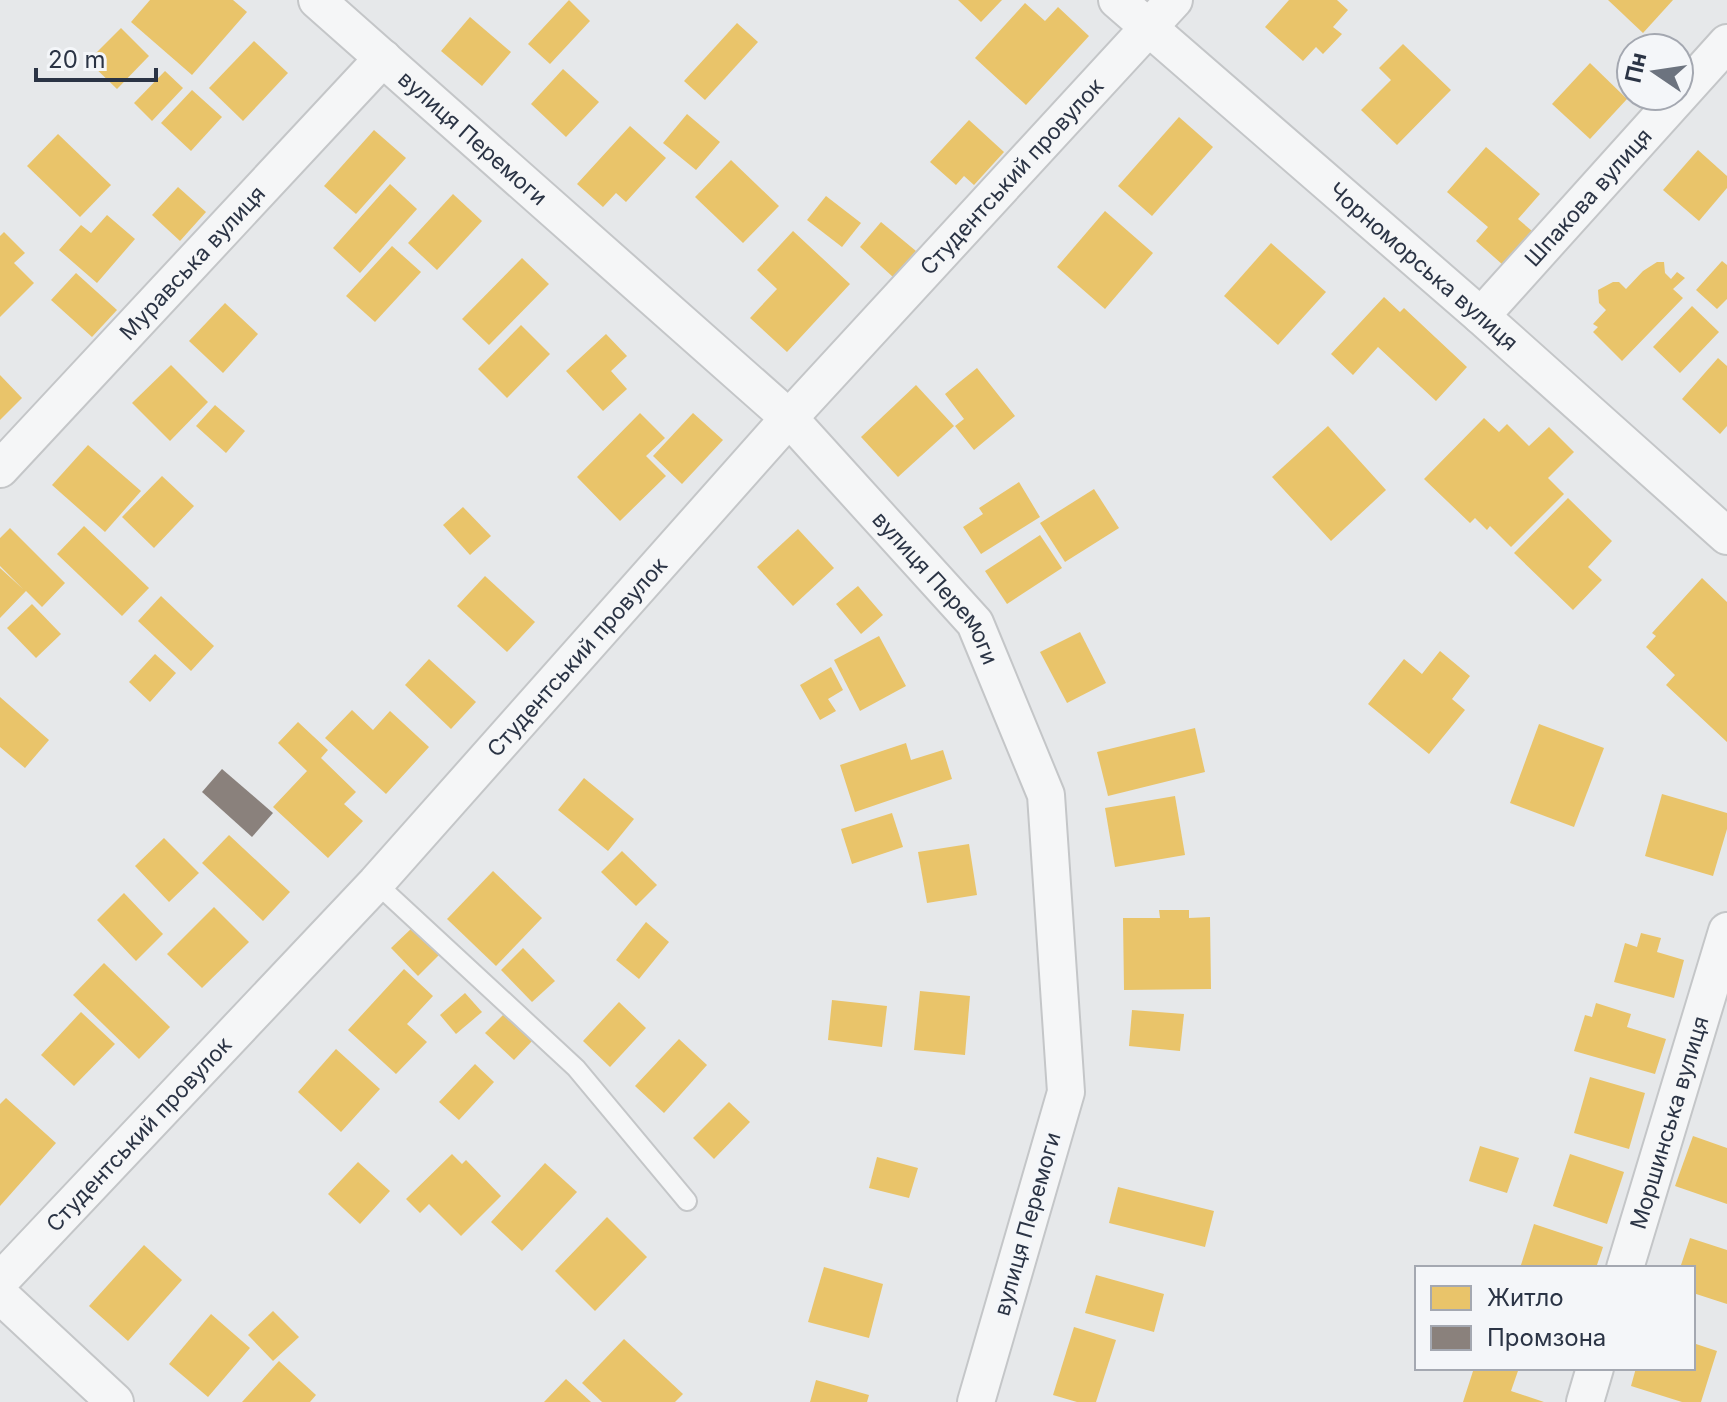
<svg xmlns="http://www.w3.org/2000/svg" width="1727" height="1402" viewBox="0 0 1727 1402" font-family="Inter,sans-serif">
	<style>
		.homes { fill: #e9c46a }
		.industry { fill: #8a817c }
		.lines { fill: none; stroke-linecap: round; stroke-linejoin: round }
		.lane-casing { stroke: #c4c6c8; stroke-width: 22 }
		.street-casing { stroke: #c4c6c8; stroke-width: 40 }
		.lane { stroke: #f5f6f7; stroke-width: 18 }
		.street { stroke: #f5f6f7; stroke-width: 36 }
		.labels { text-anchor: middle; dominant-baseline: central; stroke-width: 8; stroke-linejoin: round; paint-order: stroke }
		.street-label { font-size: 22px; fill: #2b3445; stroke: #f4f6f9 }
	</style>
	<rect width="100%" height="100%" fill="#e6e8ea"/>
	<g class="homes">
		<path d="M150,0H233L247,12L192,75L131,22Z"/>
		<path d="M569,0L590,21L550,64L528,44Z"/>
		<path d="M958,0H1002L981,22Z"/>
		<path d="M1289,0H1337L1348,10L1333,27L1342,34L1323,54L1316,47L1303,61L1265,27Z"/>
		<path d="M1608,0H1673L1643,33Z"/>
		<path d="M1025,3L1045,21L1058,7L1089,36L1026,105L975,58Z"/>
		<path d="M470,17L511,52L482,86L441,51Z"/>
		<path d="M737,23L758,42L705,100L684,81Z"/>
		<path d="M121,28L149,56L117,89L88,61Z"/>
		<path d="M254,41L288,73L243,121L209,88Z"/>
		<path d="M1403,44L1451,90L1397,145L1361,110L1391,80L1379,68Z"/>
		<path d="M1590,63L1627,99L1590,139L1552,104Z"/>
		<path d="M563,69L599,102L566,137L531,104Z"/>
		<path d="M165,71L183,88L152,121L134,103Z"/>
		<path d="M192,90L222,117L191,151L161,123Z"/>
		<path d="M687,114L720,142L696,170L663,143Z"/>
		<path d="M1179,117L1213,147L1152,216L1118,186Z"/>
		<path d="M969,120L1004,152L974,185L964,176L956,185L930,162Z"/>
		<path d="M630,126L666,158L626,202L616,193L603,207L577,184Z"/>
		<path d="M374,130L406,158L356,214L324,186Z"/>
		<path d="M58,134L111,185L80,217L27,166Z"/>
		<path d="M1486,147L1540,194L1518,219L1532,231L1503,265L1476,241L1488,227L1447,192Z"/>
		<path d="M1698,150L1727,176V188L1699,221L1663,190Z"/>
		<path d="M731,160L779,206L743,243L695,197Z"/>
		<path d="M390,184L417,209L360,273L333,248Z"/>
		<path d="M178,187L206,212L180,241L152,215Z"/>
		<path d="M453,194L482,221L437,270L408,243Z"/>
		<path d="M826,196L861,223L842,247L807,220Z"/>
		<path d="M1105,211L1153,253L1105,309L1057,267Z"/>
		<path d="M107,215L135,239L97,283L59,250L81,225L91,233Z"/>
		<path d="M881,222L916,251L893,277L860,247Z"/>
		<path d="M793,231L850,284L787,352L750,318L777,289L757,270Z"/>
		<path d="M4,232L25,253L14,263L34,283L0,317V236Z"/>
		<path d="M1271,243L1326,292L1278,345L1224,296Z"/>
		<path d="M392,246L421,272L375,322L346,296Z"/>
		<path d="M522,258L549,284L489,345L462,319Z"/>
		<path d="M1722,261L1727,265V299L1717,309L1696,290Z"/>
		<path d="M1657,262H1664L1665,273L1671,279L1677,272L1685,278L1673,289L1683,298L1622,361L1593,332L1598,327L1593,324L1606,310L1599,303L1598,290L1613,282H1619L1626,289L1643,271Z"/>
		<path d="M76,273L117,310L92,337L51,300Z"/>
		<path d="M1384,297L1400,312L1404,308L1467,367L1436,401L1378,347L1353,375L1331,354Z"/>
		<path d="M225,303L258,334L223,373L189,341Z"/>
		<path d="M1692,306L1719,332L1680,373L1653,347Z"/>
		<path d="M521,325L550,354L507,398L478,369Z"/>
		<path d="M606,334L627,356L611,371L627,389L603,411L566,371Z"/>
		<path d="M1718,358L1727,366V426L1720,434L1682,399Z"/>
		<path d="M171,365L208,402L170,441L132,403Z"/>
		<path d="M977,368L1015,416L974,450L955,426L964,419L945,394Z"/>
		<path d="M0,375L22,398L0,420Z"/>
		<path d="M916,385L954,426L898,477L861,437Z"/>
		<path d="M215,405L245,431L226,453L196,426Z"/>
		<path d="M640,413L665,438L646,456L666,476L620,521L577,477Z"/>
		<path d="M693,413L723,440L682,484L653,456Z"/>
		<path d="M1484,418L1499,432L1507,424L1529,446L1549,427L1574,452L1548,478L1564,494L1511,547L1490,526L1487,530L1475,518L1470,523L1424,479Z"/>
		<path d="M1328,426L1386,490L1331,541L1272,477Z"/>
		<path d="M88,445L141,491L105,532L52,485Z"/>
		<path d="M162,476L194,506L154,548L122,517Z"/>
		<path d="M1019,482L1040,517L981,554L963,527L983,514L979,508Z"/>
		<path d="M1094,489L1119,528L1065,562L1040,523Z"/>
		<path d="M1568,498L1612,541L1588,567L1602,580L1573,610L1514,553Z"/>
		<path d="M463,507L491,536L470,555L443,525Z"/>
		<path d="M84,526L149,588L122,616L57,554Z"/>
		<path d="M10,528L65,583L42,607L26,591L0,618V568L23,589L0,566V538Z"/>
		<path d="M798,529L834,568L793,606L757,567Z"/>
		<path d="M1040,535L1062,568L1007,604L985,571Z"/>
		<path d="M485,576L535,622L507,652L457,606Z"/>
		<path d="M1702,578L1727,602V742L1666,685L1675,675L1646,647L1656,636L1652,633Z"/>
		<path d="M858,586L883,615L861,634L836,604Z"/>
		<path d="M161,596L214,646L191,671L138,621Z"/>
		<path d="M32,604L61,634L36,658L7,628Z"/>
		<path d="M1080,632L1106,683L1067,703L1040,652Z"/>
		<path d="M879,636L906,686L860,711L834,660Z"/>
		<path d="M1440,651L1470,676L1452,699L1465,710L1429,754L1368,704L1404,659L1422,674Z"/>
		<path d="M155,654L176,673L150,702L129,682Z"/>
		<path d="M429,659L476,702L451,729L405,685Z"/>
		<path d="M831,667L843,690L828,699L836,711L820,720L800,685Z"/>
		<path d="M0,697L49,740L25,768L0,747Z"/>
		<path d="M352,710L373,730L390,711L429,747L386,794L325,738Z"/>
		<path d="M298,722L328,750L321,758L356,792L344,804L363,821L328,858L273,807L307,771L278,743Z"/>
		<path d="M1539,724L1604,748L1574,827L1510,803Z"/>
		<path d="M1195,728L1205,772L1108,796L1097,752Z"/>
		<path d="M906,743L911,760L943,750L952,779L855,812L840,765Z"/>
		<path d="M584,778L634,819L608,851L558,810Z"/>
		<path d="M1662,794L1727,813V829L1713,876L1645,856Z"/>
		<path d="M1175,796L1185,855L1115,867L1105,808Z"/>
		<path d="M892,813L903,847L852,864L841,829Z"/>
		<path d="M229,835L290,892L263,921L202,863Z"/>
		<path d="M164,838L199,873L169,902L135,866Z"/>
		<path d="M969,844L977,895L927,903L918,852Z"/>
		<path d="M622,851L657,885L636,906L601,872Z"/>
		<path d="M493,871L542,918L496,966L447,919Z"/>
		<path d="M124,893L163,934L136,961L97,920Z"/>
		<path d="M214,907L249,942L202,988L167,954Z"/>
		<path d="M1159,910H1189V918L1210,917L1211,989L1124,990L1123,918H1160Z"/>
		<path d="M646,922L669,942L639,979L616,960Z"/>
		<path d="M414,926L441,953L418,976L391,948Z"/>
		<path d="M1641,933L1661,938L1657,952L1684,960L1674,998L1614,982L1625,943L1637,947Z"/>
		<path d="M523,948L555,981L532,1002L501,970Z"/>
		<path d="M104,963L170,1027L139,1059L73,995Z"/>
		<path d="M404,969L433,996L407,1024L427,1042L396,1074L348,1030Z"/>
		<path d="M920,991L970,996L965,1055L914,1050Z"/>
		<path d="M465,993L482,1012L456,1034L440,1015Z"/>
		<path d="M832,1000L887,1006L882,1047L828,1040Z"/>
		<path d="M619,1002L646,1028L610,1067L583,1041Z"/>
		<path d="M1596,1003L1631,1014L1627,1027L1666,1039L1655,1074L1574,1051L1585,1015L1592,1017Z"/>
		<path d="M1132,1010L1184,1014L1180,1051L1129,1046Z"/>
		<path d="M81,1012L115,1044L74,1086L41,1055Z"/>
		<path d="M506,1012L534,1039L514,1060L485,1033Z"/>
		<path d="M679,1039L707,1065L664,1113L635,1086Z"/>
		<path d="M336,1049L380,1089L341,1132L298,1092Z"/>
		<path d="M475,1064L494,1082L459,1120L439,1102Z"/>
		<path d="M1590,1077L1645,1093L1629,1149L1574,1133Z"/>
		<path d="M6,1098L56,1143L0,1206V1104Z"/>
		<path d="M729,1102L750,1122L714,1159L693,1138Z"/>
		<path d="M1693,1136L1727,1148V1204L1675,1186Z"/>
		<path d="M1480,1146L1519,1158L1507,1193L1469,1181Z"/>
		<path d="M452,1154L462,1164L466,1160L501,1196L461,1236L429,1204L420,1213L406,1199Z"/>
		<path d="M1570,1154L1624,1172L1607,1224L1553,1206Z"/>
		<path d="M877,1157L918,1168L909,1198L869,1188Z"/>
		<path d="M358,1162L390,1191L360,1224L328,1194Z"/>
		<path d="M545,1163L577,1192L522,1251L491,1222Z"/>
		<path d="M1118,1187L1214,1211L1205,1247L1109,1223Z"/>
		<path d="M607,1217L647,1257L595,1311L555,1271Z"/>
		<path d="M1534,1224L1603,1247L1596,1268H1520Z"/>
		<path d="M1690,1238L1727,1250V1304L1693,1293V1268H1680Z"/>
		<path d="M144,1245L182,1280L128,1341L89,1306Z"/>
		<path d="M824,1267L883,1284L869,1338L808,1322Z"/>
		<path d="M1096,1275L1164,1294L1154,1332L1085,1313Z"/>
		<path d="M273,1311L299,1337L273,1361L248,1335Z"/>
		<path d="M211,1314L250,1348L208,1397L169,1364Z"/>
		<path d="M1074,1327L1116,1340L1096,1402H1077L1053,1395Z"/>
		<path d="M624,1339L683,1394L675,1402H602L582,1383Z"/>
		<path d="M1693,1343L1717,1351L1701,1402H1682L1631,1386L1636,1368H1693Z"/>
		<path d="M279,1361L316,1395L310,1402H242Z"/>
		<path d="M1474,1368H1519L1511,1391L1544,1402H1463Z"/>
		<path d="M566,1379L591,1402H544Z"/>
		<path d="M816,1380L869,1395L867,1402H810Z"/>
	</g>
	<path class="industry" d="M222,769L273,813L252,837L202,792Z"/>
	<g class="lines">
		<g class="lane-casing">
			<path id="lane" d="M376,883L576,1068L687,1201"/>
		</g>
		<g class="street-casing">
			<g id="street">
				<path id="s1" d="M317,0L789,418L975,623L1046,795L1066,1092L976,1402"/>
				<path id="s2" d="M1117,0L1481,316L1727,536"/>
				<path id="s3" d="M1481,316L1727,43"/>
				<path id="s4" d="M0,469L383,58"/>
				<path id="s5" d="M1625,1268L1727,931"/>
				<path id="s6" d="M0,1281L376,883L789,418L1174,0"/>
				<path d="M0,1295L115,1402"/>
				<path d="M1585,1402L1595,1368"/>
			</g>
		</g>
		<use href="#lane" class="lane"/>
		<use href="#street" class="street"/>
	</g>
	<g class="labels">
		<g class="street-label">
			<text stroke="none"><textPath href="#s1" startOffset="208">вулиця Перемоги</textPath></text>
			<text stroke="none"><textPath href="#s6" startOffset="1498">Студентський провулок</textPath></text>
			<text stroke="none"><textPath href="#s3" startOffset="160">Шпакова вулиця</textPath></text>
			<text stroke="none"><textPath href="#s4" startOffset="282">Муравська вулиця</textPath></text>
			<text stroke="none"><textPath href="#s2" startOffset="406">Чорноморська вулиця</textPath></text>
			<text stroke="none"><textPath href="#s1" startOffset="856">вулиця Перемоги</textPath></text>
			<text stroke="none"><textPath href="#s6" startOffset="850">Студентський провулок</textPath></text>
			<text stroke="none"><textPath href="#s5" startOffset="152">Моршинська вулиця</textPath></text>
			<text stroke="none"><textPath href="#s6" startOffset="202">Студентський провулок</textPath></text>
			<text transform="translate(1027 1224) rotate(-74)">вулиця Перемоги</text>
		</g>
	</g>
	<rect x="1415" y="1266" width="280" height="104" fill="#f4f6f9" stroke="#a4a8b1" stroke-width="2"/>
	<rect x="1431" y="1286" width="40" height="24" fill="#e9c46a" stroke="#a4a8b1" stroke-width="2"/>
	<text x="1487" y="1306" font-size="24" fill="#2b3445">Житло</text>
	<rect x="1431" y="1326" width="40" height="24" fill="#8a817c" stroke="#a4a8b1" stroke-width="2"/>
	<text x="1487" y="1346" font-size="24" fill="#2b3445">Промзона</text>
	<g transform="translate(1655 72) rotate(283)"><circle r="38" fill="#f4f6f9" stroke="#a4a8b1" stroke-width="2"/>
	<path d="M0-6L14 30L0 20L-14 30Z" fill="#6c737f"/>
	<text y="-12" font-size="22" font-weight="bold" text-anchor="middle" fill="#2b3445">Пн</text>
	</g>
	<path d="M36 68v12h120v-12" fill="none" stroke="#2b3445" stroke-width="4"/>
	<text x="48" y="68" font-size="24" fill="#2b3445" stroke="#f4f6f9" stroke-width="6" paint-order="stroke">20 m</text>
</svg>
